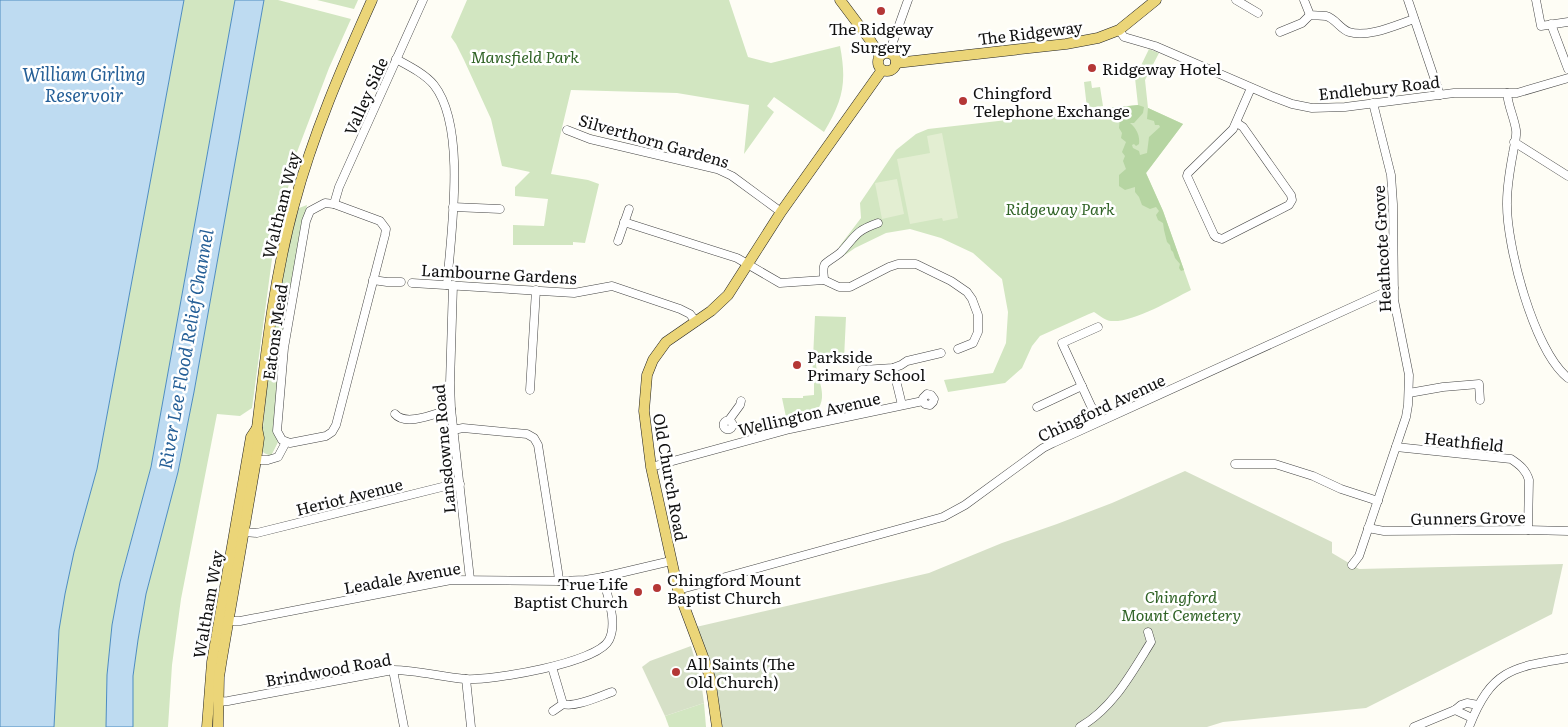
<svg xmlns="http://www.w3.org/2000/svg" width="1568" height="727" viewBox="0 0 1568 727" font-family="Literata,serif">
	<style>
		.green { fill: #d2e6c1 }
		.forest { fill: #b6d5a2 }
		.cemetery { fill: #d6e0c7 }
		.pitch { fill: #e3eed2 }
		.water { fill: #bedbf1; stroke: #4d8cc0 }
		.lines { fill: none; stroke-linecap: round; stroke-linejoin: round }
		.minor-casing { stroke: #444; stroke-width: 9 }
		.major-casing { stroke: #222; stroke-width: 11 }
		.minor { stroke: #fff; stroke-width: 8 }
		.major { stroke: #ebd578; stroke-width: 10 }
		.poi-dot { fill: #b43736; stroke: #fff; stroke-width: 2 }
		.labels { text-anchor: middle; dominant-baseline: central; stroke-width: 5; stroke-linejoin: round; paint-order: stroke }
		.poi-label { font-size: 16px; fill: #111; stroke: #fff; text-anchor: start }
		.street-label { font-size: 16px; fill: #111; stroke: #fff }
		.park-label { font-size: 16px; font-style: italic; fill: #306326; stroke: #fff }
		.water-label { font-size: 18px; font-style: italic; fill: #255f97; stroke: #fff }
	</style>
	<rect width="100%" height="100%" fill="#fefdf5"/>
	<g class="green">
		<path d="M184,0H235L151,467L120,581L112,625L107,675L106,727H54L59,630L65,594L74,552L97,469Z"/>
		<path d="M264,0H278L351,19L329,68L297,152L274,244L252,408L240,416L217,414L181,599L172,665L168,727H133V676L138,640L146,594L178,472L194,392Z"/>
		<path d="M317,0H358L354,9Z"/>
		<path d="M467,0H729L748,57L771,63L840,46C847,83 843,100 824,132L774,97L767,106L774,112L744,154L749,105L677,93L571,90L551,174L588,180L599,184L585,243L573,242V245H513V225L544,226L548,199L515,196V187L530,172L502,166L491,119L464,60L456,44L451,37Z"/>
		<path d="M1149,49L1159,53L1145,80L1148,108L1183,124L1146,173L1163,211L1191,290C1171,300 1133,323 1111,321C1106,321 1099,315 1094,312L1089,314L1040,336L1032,346L1022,368L1005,383L948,392L944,380L993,373L1006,343L1008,312L1002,279L973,253L941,238L910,229L886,233L855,248L845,255L839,247L861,218L860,203L896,150L916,134L928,129L1138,105L1135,78Z"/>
		<path d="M1091,81L1092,88L1100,87L1103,106L1087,108L1084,82Z"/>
		<path d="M307,205C299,243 291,281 285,319C279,355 277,391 274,427V433L278,442L271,456L264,453L261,448L269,365L283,266L299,208Z"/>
		<path d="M815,316L846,317L844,359L816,358C814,375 830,395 817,410L786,417L782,398H803V396L814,395V382L812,380Z"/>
		<path d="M704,703L706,727H669L665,716Z"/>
	</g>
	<path class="forest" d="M1138,105L1144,107L1143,113L1134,123H1130C1137,129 1140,136 1139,144L1136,146L1134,144L1132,145L1133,148L1139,151L1140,155L1147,153L1149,137L1160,127L1159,125H1155L1154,121L1147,119L1148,108L1183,124L1146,173L1163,211L1184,270L1181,271L1179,268L1180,264L1175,258L1173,252L1171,250L1170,245L1167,242L1164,230L1163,223L1158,220L1156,215L1159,211L1156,207L1150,209L1142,205L1139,197L1135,192V187L1125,190L1119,186V175L1126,169L1123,161L1125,156L1122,152L1126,142L1121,138L1122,133L1119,128L1120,117L1118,115H1109L1108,108Z"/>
	<g class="cemetery">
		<path d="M1185,471L1332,542V553L1359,569L1563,564L1552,614L1366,708L1223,722L1207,727H722L712,664L696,627L929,573L1002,543L1057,524L1112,503Z"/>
		<path d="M691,646L701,681L704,703L665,716L642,667L650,661Z"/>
	</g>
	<g class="pitch">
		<path d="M942,133L958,218L943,221L942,218L910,224L897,159L930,153L927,136Z"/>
		<path d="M897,179L904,214L882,219L875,183Z"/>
	</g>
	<g class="water">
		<path d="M0,0H184L97,469L74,552L65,594L59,630L54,727H0Z"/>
		<path d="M235,0H264L194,392L178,472L146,594L138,640L133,676V727H106L107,675L112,625L120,582L151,467Z"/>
	</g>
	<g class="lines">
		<g class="minor-casing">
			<g id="minor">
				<path d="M1236,0L1258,13"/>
				<path d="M1304,0L1310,15C1315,16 1321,15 1326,16C1335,18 1340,29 1349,32C1368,38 1396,25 1414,19"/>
				<path d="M1408,0L1440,95"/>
				<path d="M1536,0L1541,26L1568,22"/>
				<path d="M1551,24L1568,69"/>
				<path d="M1119,30L1124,37L1155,46L1271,96L1292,104L1312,108L1345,107L1454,93H1517L1568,78"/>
				<path d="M1280,32L1302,23L1310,15"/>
				<path d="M889,53L908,0"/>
				<path d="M396,59C409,66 425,74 434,85C467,127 451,233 447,285"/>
				<path d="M1507,93C1508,106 1514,117 1516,130C1517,137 1514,146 1513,153C1510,169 1507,185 1507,202C1506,245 1534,351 1568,378"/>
				<path d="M1237,123L1243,127L1291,195L1292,200L1289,205L1222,239L1216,237L1214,235L1187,176L1188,173L1233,129L1251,88"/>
				<path d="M567,130L590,139L717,169L732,176L781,212"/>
				<path d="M1514,142L1568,176"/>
				<path d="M325,203L334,204L380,221L386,229L385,235L336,425L332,432L326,436L290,443L282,440L277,431L284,348L306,221L310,211Z"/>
				<path d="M334,204L339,187L423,0"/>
				<path d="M453,207L500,209"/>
				<path d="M624,222L737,258L780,283L824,280L839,287H850L889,267L898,264H916L951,281L967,292L972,299L978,315V332L973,343L958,349"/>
				<path d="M618,241L629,209"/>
				<path d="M373,280L387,282H401"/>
				<path d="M824,280C824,275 822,268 825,264C829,260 837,256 841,252C856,236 855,231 878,223"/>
				<path d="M412,283L574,293L612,286L680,309L690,314L696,322"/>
				<path d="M453,285L450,383L451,409L470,579"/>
				<path d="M1098,327L1062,343L1091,406L1102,420"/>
				<path d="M893,368L902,405"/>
				<path d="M862,370L893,368L901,365L907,361L941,353"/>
				<path d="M530,390L536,290"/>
				<path d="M1409,393L1443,387L1479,384L1480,400"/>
				<path d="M1037,407L1082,386"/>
				<path d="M395,414C406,427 436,413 451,409"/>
				<path d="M729,420L740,405L741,401"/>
				<circle cx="728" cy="425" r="4.5"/>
				<path d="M453,430L463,428L527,434L534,438L538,445L558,572L559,581"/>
				<path d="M1396,447L1511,459C1520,465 1526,470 1529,480L1528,530"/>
				<path d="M256,460H268L278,457L286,442"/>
				<path d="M1235,464H1275L1313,476L1341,489L1378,501"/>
				<path d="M651,467L790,429L923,401L925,404L930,405L933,402L934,399L931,395L927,394L923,398V401"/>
				<path d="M1368,528L1384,531L1528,530L1568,531"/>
				<path d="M244,532L257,533L450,485L460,484"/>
				<path d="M1352,565L1359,556L1406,417L1408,405L1409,375L1394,300L1393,204L1391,175L1373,103"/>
				<path d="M678,590L943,517L965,505L1043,448L1053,443L1394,288"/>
				<path d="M228,621H240L451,580L559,581L585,580L603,577L671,561"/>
				<path d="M552,667L563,704C575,708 600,696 612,692"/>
				<path d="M393,670L404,727"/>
				<path d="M466,679L471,727"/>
				<path d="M218,702L228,701L393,670C417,670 441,677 465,679C490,681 598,663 609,640C618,622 607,596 603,577"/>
				<path d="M1455,710L1472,718"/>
				<path d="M553,711L563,704"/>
				<path d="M1080,727C1113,708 1131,674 1151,642L1148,632"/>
				<path d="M1414,727L1455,710L1461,705L1467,703L1478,705"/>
				<path d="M1469,727C1491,670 1512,667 1568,658"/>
			</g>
		</g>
		<g class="major-casing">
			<g id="major">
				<path d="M840,0L870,40L880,56"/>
				<circle cx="887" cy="62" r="9"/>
				<path d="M896,63L1066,44L1098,38L1119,30L1156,0"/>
				<path d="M207,727L212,662L251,437L257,428"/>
				<path d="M218,727L219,677L222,658L256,460L259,438L257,428C266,353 274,278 294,205C313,134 342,67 372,0"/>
				<path d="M717,727L710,678L705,662L678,590L651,467L644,411L647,375L653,360L666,342L711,311L728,295L781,212L882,70"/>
			</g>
		</g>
		<use href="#minor" class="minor"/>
		<use href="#major" class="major"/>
	</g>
	<g class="poi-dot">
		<circle cx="881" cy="11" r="5"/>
		<circle cx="1092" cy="68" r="5"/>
		<circle cx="963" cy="101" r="5"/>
		<circle cx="797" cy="365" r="5"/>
		<circle cx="657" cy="588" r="5"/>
		<circle cx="638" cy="592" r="5"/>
		<circle cx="676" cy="672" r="5"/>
	</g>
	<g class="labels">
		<g class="poi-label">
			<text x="881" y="28" text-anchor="middle">The Ridgeway<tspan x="881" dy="18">Surgery</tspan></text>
			<text x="1102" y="68">Ridgeway Hotel</text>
			<text x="973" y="92">Chingford<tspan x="973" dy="18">Telephone Exchange</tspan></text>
			<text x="807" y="356">Parkside<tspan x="807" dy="18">Primary School</tspan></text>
			<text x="667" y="579">Chingford Mount<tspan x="667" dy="18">Baptist Church</tspan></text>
			<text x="628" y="583" text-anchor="end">True Life<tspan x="628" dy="18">Baptist Church</tspan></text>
			<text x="686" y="663">All Saints (The<tspan x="686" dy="18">Old Church)</tspan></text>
		</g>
		<g class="street-label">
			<text transform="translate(1030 32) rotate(-7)">The Ridgeway</text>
			<text transform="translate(1379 87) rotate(-6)">Endlebury Road</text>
			<text transform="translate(365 96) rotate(-66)">Valley Side</text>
			<text transform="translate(654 140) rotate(16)">Silverthorn Gardens</text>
			<text transform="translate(280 205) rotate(-76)">Waltham Way</text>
			<text transform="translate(1381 249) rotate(-93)">Heathcote Grove</text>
			<text transform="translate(499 273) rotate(3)">Lambourne Gardens</text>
			<text transform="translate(274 332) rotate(-82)">Eatons Mead</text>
			<text transform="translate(1101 407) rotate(-25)">Chingford Avenue</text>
			<text transform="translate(809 413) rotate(-13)">Wellington Avenue</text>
			<text transform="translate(1464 441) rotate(6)">Heathfield</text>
			<text transform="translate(443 449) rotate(-95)">Lansdowne Road</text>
			<text transform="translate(671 477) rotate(80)">Old Church Road</text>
			<text transform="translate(349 496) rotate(-14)">Heriot Avenue</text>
			<text transform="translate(1468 517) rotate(-1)">Gunners Grove</text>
			<text transform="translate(402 577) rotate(-10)">Leadale Avenue</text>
			<text transform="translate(207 604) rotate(-80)">Waltham Way</text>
			<text transform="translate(328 669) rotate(-10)">Brindwood Road</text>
		</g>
		<g class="park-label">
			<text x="525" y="56">Mansfield Park</text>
			<text x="1060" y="208">Ridgeway Park</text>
			<text x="1181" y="596">Chingford<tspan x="1181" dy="18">Mount Cemetery</tspan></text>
		</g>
		<g class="water-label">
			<text x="84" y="73">William Girling<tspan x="84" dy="21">Reservoir</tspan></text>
			<text transform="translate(185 349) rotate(-80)">River Lee Flood Relief Channel</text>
		</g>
	</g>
</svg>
